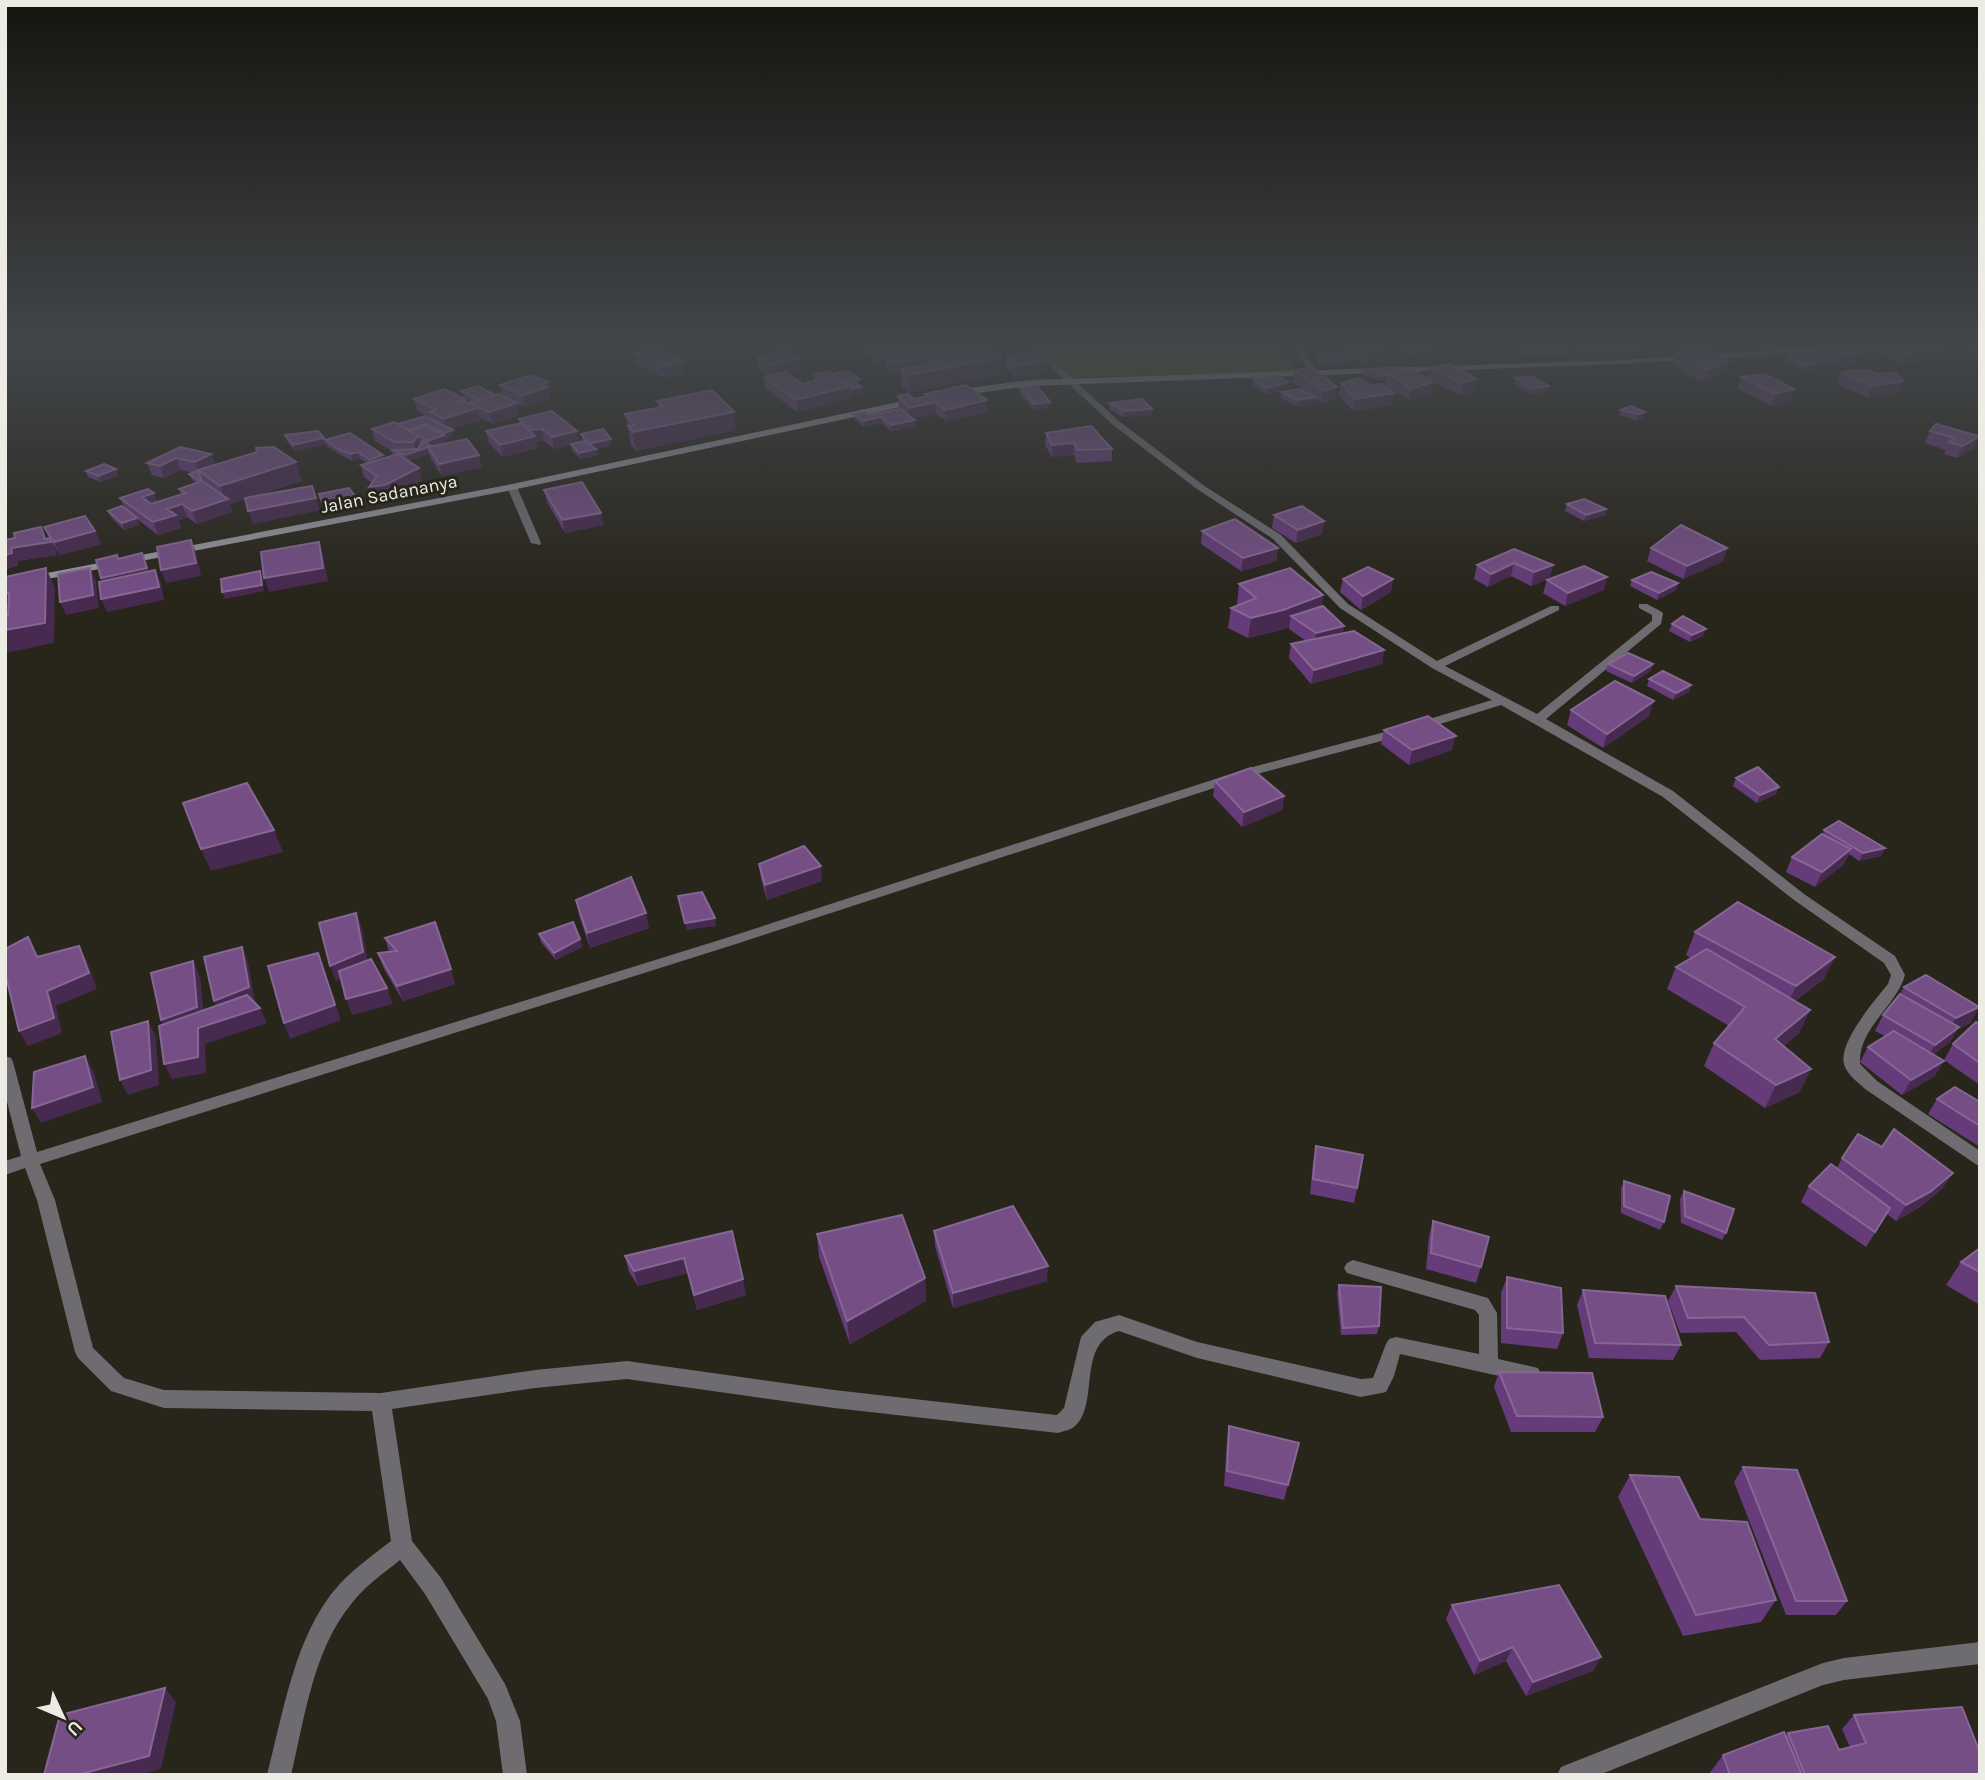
<svg xmlns="http://www.w3.org/2000/svg" width="1985" height="1780" viewBox="0 0 1985 1780" font-family="Karla,sans-serif">
	<style>
		.green { fill: #4b5111 }
		.lines { fill: none; stroke-linecap: round; stroke-linejoin: round }
		.lane { fill: #6e6c71; fill-rule: evenodd }
		.street { fill: #6e6c71; fill-rule: evenodd }
		.secondary { fill: #98959d; fill-rule: evenodd }
		.wall { fill: #653b7a }
		.shaded-wall { fill: #472a4f }
		.building { fill: #744e85; stroke: #866794; stroke-width: 2 }
		.labels { text-anchor: middle; dominant-baseline: central; stroke-width: 6; stroke-linejoin: round; paint-order: stroke }
		.far-street-label { font-size: 18px; fill: #ecebe4; stroke: #28251b }
	</style>
	<rect width="100%" height="100%" fill="#28251b"/>
	<path class="green" d="M1036,344H1276L1296,372L1068,377Z"/>
	<g class="lines">
		<g class="lane">
			<path d="M1290,344H1298L1319,373L1318,375H1312Z"/>
			<path d="M512,484L517,487L541,543L540,545L531,543L507,487Z"/>
		</g>
		<g class="street">
			<path d="M1026,344H1034L1119,421L1203,485L1281,535L1348,604L1437,661L1551,606H1559V610L1445,666L1537,714L1652,621V615L1639,608V604H1647L1662,612L1663,614L1661,624L1546,719L1673,791L1804,894L1895,956L1905,975C1896,1007 1858,1028 1860,1064L1877,1081L1980,1151V1167L1865,1089C1858,1082 1847,1075 1844,1064C1838,1043 1875,1000 1888,984L1891,975L1884,963L1794,900L1663,797L1501,705L1424,729H1416L1414,726L1416,723L1492,700L1432,668L1340,608L1273,539L1197,489L1113,425Z"/>
			<path d="M1400,728L1404,729L1406,732L1404,735L1257,774L736,944L40,1164L55,1200L93,1348L124,1378L164,1390L381,1393L535,1370L627,1361L834,1390L1057,1415L1064,1408L1081,1337L1095,1322L1119,1315L1197,1342L1361,1379L1373,1378L1386,1344L1389,1339L1396,1337L1479,1354V1315L1475,1310L1347,1273L1344,1268L1347,1263L1353,1260L1488,1298L1497,1313L1498,1359L1538,1368L1541,1374L1538,1380L1531,1383L1400,1354L1394,1376L1386,1392L1361,1397L1197,1358L1119,1331C1075,1344 1101,1405 1074,1427C1070,1430 1063,1431 1058,1433L834,1408L627,1379L535,1388L392,1409L412,1541L441,1578L505,1684L520,1721L527,1775H503L496,1721L488,1699L425,1594L400,1560C384,1573 365,1586 352,1603C313,1650 305,1717 291,1775H267C283,1714 295,1634 338,1586C353,1569 373,1555 391,1541L372,1411L164,1408L111,1391L78,1358L75,1352L37,1200L25,1168L5,1175V1161L21,1156L5,1094V1056L11,1058L13,1062L37,1152L726,938L1249,768Z"/>
			<path d="M1980,1642V1664L1844,1680L1823,1685L1599,1775H1557L1561,1767L1823,1663L1844,1658Z"/>
		</g>
		<g class="secondary">
			<path d="M1874,344H1909L1905,346L1620,364L1030,386L954,396L950,393L954,390L1030,380L1620,360Z"/>
			<path d="M917,398L921,401L920,403L512,490L5,587V581L512,484Z"/>
		</g>
	</g>
	<g class="wall">
		<path d="M862,344H905V347L922,353V344H982L1001,375L909,393L902,386L901,373L894,375L885,368V366H881L862,353Z"/>
		<path d="M1344,344H1378L1381,361L1361,363L1357,358L1356,362L1322,366L1316,360L1317,354L1351,351Z"/>
		<path d="M1396,344H1438L1437,349L1414,357L1396,346Z"/>
		<path d="M1512,344H1573L1570,355L1526,357L1512,345Z"/>
		<path d="M1578,344H1665L1664,349L1582,356Z"/>
		<path d="M1706,344H1743L1709,346Z"/>
		<path d="M1877,344H1941L1945,358L1902,364L1874,353Z"/>
		<path d="M1964,344H1980V354L1962,348Z"/>
		<path d="M1815,345L1863,353L1858,364L1833,367L1824,363L1823,366L1804,372L1785,361L1787,356L1812,354Z"/>
		<path d="M1675,352L1729,361L1725,372L1702,382L1672,364Z"/>
		<path d="M635,353L682,361L684,373L666,378L637,365Z"/>
		<path d="M1006,356L1052,372L1015,377L1006,368Z"/>
		<path d="M757,357L800,358L801,369L787,373L803,384L814,381V374H832L860,385L862,387L863,392L852,395V398L797,412L765,388L764,377L768,376L758,369Z"/>
		<path d="M1430,368L1477,379L1474,391L1460,395L1433,382L1431,394L1409,400L1386,386V380L1380,381L1364,376L1365,370L1401,371L1428,379Z"/>
		<path d="M1294,370L1335,399L1322,403L1315,398L1314,403L1297,406L1281,398V392L1308,393L1292,382Z"/>
		<path d="M1841,372L1904,381L1899,393L1868,398L1837,384Z"/>
		<path d="M1741,377L1794,389L1790,401L1771,406L1737,388Z"/>
		<path d="M1515,378L1549,386L1547,392L1530,395L1514,384Z"/>
		<path d="M1254,379L1288,382V388L1267,394L1253,385Z"/>
		<path d="M548,382L550,394H549V399L524,407L517,404L519,415L492,424L480,417L481,420L451,429L454,436L445,439L446,441L431,446L482,467L442,476L431,459L429,454L408,461L419,468L422,480L388,498L372,499L369,487L372,483L364,477L361,465L367,463L359,458L352,461L342,456L327,446L325,440L384,458L393,455L391,450L375,441L372,429L432,419L431,418L417,411L414,399H465V401L472,404V402L463,397L461,391L502,396L500,385Z"/>
		<path d="M1341,383L1392,405L1353,411L1339,395Z"/>
		<path d="M1020,388L1050,402V408L1034,410L1020,394Z"/>
		<path d="M925,394L987,412L946,421L936,414L913,419L916,426L891,431L882,423L864,427L855,420L854,414L869,415L899,409L898,396L914,399L925,397Z"/>
		<path d="M657,401L736,430L636,451L631,444L625,414L658,408Z"/>
		<path d="M1109,403L1152,409V415L1123,417L1109,409Z"/>
		<path d="M1631,406L1643,418L1636,420L1619,415L1621,410Z"/>
		<path d="M519,419L579,442L583,441L581,434L612,445L596,449L598,455L580,459L572,450L571,445L554,449L544,441L536,442L537,448L503,457L489,443L486,431L520,423Z"/>
		<path d="M1930,431L1979,436L1973,449L1957,458L1944,454L1946,450L1925,443Z"/>
		<path d="M1046,433L1112,449V461L1077,463L1074,455L1052,457L1045,445Z"/>
		<path d="M285,435L326,444L295,451L287,441Z"/>
		<path d="M180,447L211,454L215,465L302,481L251,497L320,510L253,524L245,499L230,504L232,512L197,524L187,517L178,520L181,528L158,535L137,519L139,525L124,530L111,517L108,511L125,508L120,498L158,502L181,495L179,489L196,483L192,480L189,474L193,473L181,470L164,478L152,475L147,463Z"/>
		<path d="M116,469L118,476L100,482L88,477L86,471Z"/>
		<path d="M544,490L601,513L603,525L565,533L547,502Z"/>
		<path d="M1567,504L1606,509L1605,515L1584,521L1565,511Z"/>
		<path d="M1274,515L1324,521L1322,534L1296,543L1272,528Z"/>
		<path d="M41,527L46,539L49,538L44,527L95,531L101,544L60,555L53,544L57,555L17,561L18,566L5,569L15,538Z"/>
		<path d="M1202,531L1278,548L1276,561L1241,571L1201,544Z"/>
		<path d="M1651,548H1727L1723,561L1683,579L1647,561Z"/>
		<path d="M1514,549L1553,565L1550,578L1531,586L1511,576L1488,587L1474,579L1477,565Z"/>
		<path d="M1343,579H1393L1391,592L1361,610L1340,592Z"/>
		<path d="M1547,580L1604,590L1565,606L1543,593Z"/>
		<path d="M1632,580L1678,583L1676,590L1657,600L1630,586Z"/>
		<path d="M1239,584L1323,595L1321,607L1343,633L1384,650L1382,664L1311,684L1289,658L1291,644L1306,641L1289,629V627L1281,630L1248,638L1228,628L1231,608L1238,605L1237,604Z"/>
		<path d="M1672,624L1703,636L1690,642L1669,631Z"/>
		<path d="M1608,664L1651,671L1632,683L1606,671Z"/>
		<path d="M1649,679L1691,685L1689,692L1673,700L1647,686Z"/>
		<path d="M1571,710L1649,716L1603,748L1567,725Z"/>
		<path d="M1384,730L1452,750L1409,765L1381,744Z"/>
		<path d="M1736,778L1779,787L1776,794L1757,803L1733,786Z"/>
		<path d="M1215,781L1284,796L1282,810L1242,827L1213,796Z"/>
		<path d="M1824,830L1885,848L1881,856L1859,861L1849,854L1844,864L1815,887L1786,872L1792,857L1823,835Z"/>
		<path d="M759,864L822,881L767,900L761,879Z"/>
		<path d="M576,900L649,928L590,948L579,915Z"/>
		<path d="M1695,932L1824,979L1795,1001L1810,1010L1799,1033L1784,1046L1800,1092L1765,1108L1704,1066L1714,1043L1729,1026L1667,989L1676,967L1691,958L1686,955Z"/>
		<path d="M539,934L580,939L582,947L556,960L541,942Z"/>
		<path d="M385,938L455,984L403,1001L384,969L378,953L389,952Z"/>
		<path d="M1904,987L1979,1007L1970,1023L1958,1029L1950,1042L1933,1055L1935,1076L1902,1095L1860,1062L1868,1047L1885,1036L1875,1031L1883,1015L1900,994Z"/>
		<path d="M1980,1024V1085L1944,1060L1953,1044Z"/>
		<path d="M1937,1099L1980,1102V1147L1928,1114Z"/>
		<path d="M1316,1146L1357,1188L1354,1203L1310,1194L1313,1162Z"/>
		<path d="M1842,1158L1943,1188L1920,1207L1896,1221L1887,1214L1866,1247L1801,1202L1809,1186L1837,1168Z"/>
		<path d="M1624,1181L1664,1222L1660,1230L1621,1213V1188Z"/>
		<path d="M1684,1191L1726,1233L1722,1240L1681,1223L1680,1199Z"/>
		<path d="M1433,1221L1481,1267L1476,1283L1426,1269L1429,1236Z"/>
		<path d="M732,1231L746,1295L697,1310L688,1273L638,1286L629,1272L625,1256Z"/>
		<path d="M934,1231L1047,1281L953,1308L935,1246Z"/>
		<path d="M817,1234L925,1278L926,1301L850,1344L819,1257Z"/>
		<path d="M1980,1248V1305L1946,1285L1961,1262Z"/>
		<path d="M1507,1277L1563,1333L1557,1349L1501,1343V1293Z"/>
		<path d="M1339,1285L1379,1326L1377,1334L1341,1335L1337,1293Z"/>
		<path d="M1676,1286L1829,1342L1820,1358L1760,1360L1736,1332L1680,1333L1668,1301Z"/>
		<path d="M1583,1290L1681,1345L1673,1360L1589,1358L1577,1305Z"/>
		<path d="M1499,1372L1603,1417L1595,1432H1511L1494,1387Z"/>
		<path d="M1229,1426L1299,1443L1284,1500L1224,1486L1227,1441Z"/>
		<path d="M1743,1467L1847,1601L1836,1615H1786L1734,1482Z"/>
		<path d="M1630,1475L1776,1600L1761,1622L1683,1636L1618,1497Z"/>
		<path d="M1452,1605L1601,1657L1593,1671L1526,1696L1506,1661L1474,1675L1446,1619Z"/>
		<path d="M1854,1715L1980,1775H1708L1723,1755L1786,1735L1788,1733L1839,1750L1850,1747L1842,1729Z"/>
	</g>
	<g class="shaded-wall">
		<path d="M627,344H654L628,349Z"/>
		<path d="M905,344V352L901,348V355L924,357V368L901,369V373L894,375L893,363L885,357V366H881V355L886,347Z"/>
		<path d="M1422,344H1438L1437,349L1414,357L1416,345Z"/>
		<path d="M1585,344H1665L1664,349L1582,356Z"/>
		<path d="M1949,347L1945,358L1902,364L1906,353Z"/>
		<path d="M1383,350L1381,361L1361,363L1363,352Z"/>
		<path d="M1863,353L1858,364L1833,367L1837,356Z"/>
		<path d="M1357,357L1356,362L1322,366L1323,361Z"/>
		<path d="M800,358L801,369L770,377L769,366Z"/>
		<path d="M1001,358V375L909,393V375Z"/>
		<path d="M1052,360V372L1015,377V366Z"/>
		<path d="M1825,360L1823,366L1804,372L1806,366Z"/>
		<path d="M682,361L684,373L666,378L664,367Z"/>
		<path d="M1729,361L1725,372L1702,382L1706,370Z"/>
		<path d="M1381,375H1387L1386,380L1380,381Z"/>
		<path d="M1477,379L1474,391L1460,395L1462,383Z"/>
		<path d="M1904,381L1899,393L1868,398L1872,386Z"/>
		<path d="M548,382L550,394H549V399L524,407L522,396L541,384Z"/>
		<path d="M1288,382V388L1267,394V388Z"/>
		<path d="M1433,382L1431,394L1409,400L1411,389Z"/>
		<path d="M851,386L862,387L863,392L852,395V398L797,412L796,400Z"/>
		<path d="M1549,386L1547,392L1530,395L1532,389Z"/>
		<path d="M1337,387L1335,399L1322,403L1324,391Z"/>
		<path d="M1794,389L1790,401L1771,406L1775,394Z"/>
		<path d="M1394,393L1392,405L1353,411L1355,399Z"/>
		<path d="M1315,397L1314,403L1297,406L1298,400Z"/>
		<path d="M465,399L467,411L478,408L481,420L446,431L443,419L458,403Z"/>
		<path d="M987,400V412L946,421L945,410Z"/>
		<path d="M936,402V414L909,420V408Z"/>
		<path d="M1050,402V408L1034,410V404Z"/>
		<path d="M517,403L519,415L492,424L489,412Z"/>
		<path d="M1152,409V415L1123,417L1124,411Z"/>
		<path d="M734,412L736,430L636,451L633,432Z"/>
		<path d="M1645,412L1643,418L1636,420L1638,414Z"/>
		<path d="M881,417L882,423L864,427L863,421Z"/>
		<path d="M915,420L916,426L891,431V425Z"/>
		<path d="M542,429L544,441L536,442L537,448L503,457L500,445L533,437L531,430Z"/>
		<path d="M453,430L454,436L446,439L444,433Z"/>
		<path d="M577,431L579,443L554,449L552,437Z"/>
		<path d="M444,435L446,441L430,447L428,441Z"/>
		<path d="M418,436L421,448L428,447L429,454L406,461L405,455L416,452L413,442Z"/>
		<path d="M1979,436L1973,449L1957,458L1963,446Z"/>
		<path d="M324,438L326,444L295,451L293,445Z"/>
		<path d="M611,439L612,445L591,450L589,444Z"/>
		<path d="M1074,443V455L1052,457V445Z"/>
		<path d="M596,449L598,455L580,459L579,453Z"/>
		<path d="M358,452L359,458L352,461L351,454Z"/>
		<path d="M211,454L216,467L198,471L195,462Z"/>
		<path d="M383,455L385,462L372,466L370,460Z"/>
		<path d="M479,455L482,467L442,476L439,464Z"/>
		<path d="M176,458L181,470L164,478L160,466Z"/>
		<path d="M296,462L302,481L230,504L232,512L197,524L192,511L225,500L220,486Z"/>
		<path d="M419,468L422,480L388,498L372,499L369,487Z"/>
		<path d="M116,469L118,476L100,482L98,476Z"/>
		<path d="M154,493L159,506L155,508L142,497Z"/>
		<path d="M356,497L358,504L325,511L323,504Z"/>
		<path d="M316,498L320,510L253,524L248,511Z"/>
		<path d="M182,504L187,517L178,520L181,528L158,535L153,522L155,508Z"/>
		<path d="M1606,509L1605,515L1584,521L1586,515Z"/>
		<path d="M601,513L603,525L565,533L562,520Z"/>
		<path d="M137,518L139,525L124,530L122,523Z"/>
		<path d="M1324,521L1322,534L1296,543L1298,530Z"/>
		<path d="M41,527L47,543L50,538L57,555L17,561L18,566L5,569V555L11,548Z"/>
		<path d="M95,531L101,544L60,555L54,542Z"/>
		<path d="M191,540L196,553L201,576L166,583L161,570Z"/>
		<path d="M319,542L323,555L328,581L269,592L264,578Z"/>
		<path d="M1278,548L1276,561L1241,571L1243,558Z"/>
		<path d="M1727,548L1723,561L1683,579L1687,566Z"/>
		<path d="M142,553L152,581L107,591L101,578Z"/>
		<path d="M1514,563L1511,576L1488,587L1491,574Z"/>
		<path d="M1553,565L1550,578L1531,586L1534,572Z"/>
		<path d="M46,568L55,588L54,643L5,653V630Z"/>
		<path d="M90,568L96,581L99,608L66,615L60,602Z"/>
		<path d="M155,570L161,583L164,600L107,612L101,599Z"/>
		<path d="M260,571L262,578L264,591L225,599L222,592Z"/>
		<path d="M1607,577L1604,590L1565,606L1568,593Z"/>
		<path d="M1393,579L1391,592L1361,610L1363,596Z"/>
		<path d="M1678,583L1676,590L1657,600L1659,593Z"/>
		<path d="M9,593L19,613L5,617V594Z"/>
		<path d="M1323,595L1320,615L1291,616L1289,627L1281,630L1248,638L1251,618Z"/>
		<path d="M1344,626L1342,640L1314,647L1316,633Z"/>
		<path d="M1706,629L1703,636L1690,642L1692,635Z"/>
		<path d="M1384,650L1382,664L1311,684L1314,670Z"/>
		<path d="M1653,664L1651,671L1632,683L1634,676Z"/>
		<path d="M1691,685L1689,692L1673,700L1676,693Z"/>
		<path d="M1654,701L1649,716L1603,748L1607,734Z"/>
		<path d="M1456,736L1452,750L1409,765L1412,750Z"/>
		<path d="M1779,787L1776,794L1757,803L1760,795Z"/>
		<path d="M1284,796L1282,810L1242,827L1244,812Z"/>
		<path d="M274,830L283,852L211,871L201,849Z"/>
		<path d="M1885,848L1881,856L1859,861L1863,853Z"/>
		<path d="M1851,849L1844,864L1815,887L1822,872Z"/>
		<path d="M821,866L822,881L767,900L765,885Z"/>
		<path d="M356,913L362,928L369,968L336,981L330,966Z"/>
		<path d="M646,913L649,928L590,948L587,933Z"/>
		<path d="M715,918L716,926L687,930L685,923Z"/>
		<path d="M580,939L582,947L556,960L554,953Z"/>
		<path d="M79,946L87,961L97,989L56,1006L62,1033L28,1046L19,1031Z"/>
		<path d="M242,947L248,962L255,1002L221,1016L214,1001Z"/>
		<path d="M318,953L341,1020L290,1039L284,1023Z"/>
		<path d="M1835,957L1824,979L1785,1009L1796,986Z"/>
		<path d="M193,961L200,976L205,1023L168,1035L161,1020Z"/>
		<path d="M451,969L455,984L403,1001L397,986Z"/>
		<path d="M387,988L393,1004L352,1015L346,999Z"/>
		<path d="M1979,1007L1970,1023L1958,1029L1950,1042L1926,1060L1935,1045L1947,1034L1956,1018Z"/>
		<path d="M260,1008L267,1023L205,1044L206,1073L172,1079L164,1064L198,1028Z"/>
		<path d="M1810,1010L1799,1033L1765,1062L1775,1039Z"/>
		<path d="M148,1021L156,1037L159,1085L128,1095L120,1080Z"/>
		<path d="M85,1056L94,1072L102,1102L41,1123L32,1108Z"/>
		<path d="M1944,1061L1935,1076L1902,1095L1911,1080Z"/>
		<path d="M1811,1069L1800,1092L1765,1108L1776,1085Z"/>
		<path d="M1953,1173L1943,1188L1920,1207L1896,1221L1906,1205Z"/>
		<path d="M684,1258L688,1273L638,1286L634,1271Z"/>
		<path d="M1048,1266L1047,1281L953,1308V1293Z"/>
		<path d="M925,1278L926,1301L850,1344L847,1321Z"/>
		<path d="M743,1279L746,1295L697,1310L694,1295Z"/>
		<path d="M1513,1647L1506,1661L1474,1675L1480,1661Z"/>
		<path d="M1601,1657L1593,1671L1526,1696L1533,1682Z"/>
		<path d="M165,1688L176,1702L161,1769L140,1775H77Z"/>
	</g>
	<g class="building">
		<path d="M864,344H903L886,347L894,352L881,355Z"/>
		<path d="M923,344H982L1001,358L909,375L901,369L935,363L924,354L933,352Z"/>
		<path d="M1356,344H1378L1383,350L1363,352Z"/>
		<path d="M1526,344H1573L1529,346Z"/>
		<path d="M1827,344H1843L1863,353L1837,356L1815,345Z"/>
		<path d="M1883,344H1941L1949,347L1906,353Z"/>
		<path d="M913,346L924,354V357L893,363L885,357L907,353L901,348Z"/>
		<path d="M653,348L682,361L664,367L635,353Z"/>
		<path d="M1705,348L1729,361L1706,370L1675,352Z"/>
		<path d="M787,350L800,358L769,366L757,357Z"/>
		<path d="M1042,351L1052,360L1015,366L1006,356Z"/>
		<path d="M1351,351L1357,357L1323,361L1317,354Z"/>
		<path d="M1804,351L1825,360L1806,366L1787,356Z"/>
		<path d="M1448,364L1477,379L1462,383L1430,368Z"/>
		<path d="M1392,367L1401,371L1388,375H1381L1365,370Z"/>
		<path d="M1313,368L1337,387L1324,391L1294,370Z"/>
		<path d="M1412,369L1433,382L1411,389L1388,374Z"/>
		<path d="M1864,370L1878,374L1895,373L1904,381L1872,386L1841,372Z"/>
		<path d="M828,371L851,386L796,400L764,377L785,372L803,384L821,379L814,374Z"/>
		<path d="M846,371L860,379L854,381L862,387L851,389V386L832,374Z"/>
		<path d="M1765,374L1794,389L1775,394L1741,377Z"/>
		<path d="M532,375L548,382L541,384L547,387L522,396L500,385Z"/>
		<path d="M1278,376L1288,382L1267,388L1254,379Z"/>
		<path d="M1531,376L1549,386L1532,389L1515,378Z"/>
		<path d="M1359,378L1371,385L1382,384L1394,393L1355,399L1341,383Z"/>
		<path d="M966,385L987,400L945,410L936,402L909,408L898,396L908,394L914,399L928,396L925,394Z"/>
		<path d="M478,386L495,395L478,400L461,391Z"/>
		<path d="M1037,386L1050,402L1034,404L1020,388Z"/>
		<path d="M444,389L465,399L458,403L465,401L478,408L443,419L430,412L436,410L414,399Z"/>
		<path d="M1300,389L1315,397L1298,400L1281,392Z"/>
		<path d="M712,390L734,412L633,432L628,426L634,425L625,414L663,407L657,401Z"/>
		<path d="M498,394L517,403L489,412L471,402Z"/>
		<path d="M1142,399L1152,409L1124,411L1109,403Z"/>
		<path d="M1631,406L1645,412L1638,414L1621,410Z"/>
		<path d="M900,409L915,420L891,425L881,417L863,421L854,414L864,412L869,415Z"/>
		<path d="M552,411L577,431L552,437L542,429L531,430L519,419Z"/>
		<path d="M425,416L453,430L444,433L426,424L409,430L398,424Z"/>
		<path d="M394,422L418,436L413,442H395L372,429Z"/>
		<path d="M521,423L535,436L500,445L486,431Z"/>
		<path d="M1936,424L1979,436L1963,446L1949,442L1954,438L1930,431Z"/>
		<path d="M426,426L444,435L428,441L410,431Z"/>
		<path d="M1091,426L1112,449L1077,450L1074,443L1052,445L1046,433Z"/>
		<path d="M603,429L611,439L589,444L581,434Z"/>
		<path d="M318,431L324,438L293,445L285,435Z"/>
		<path d="M350,433L383,455L370,460L358,452L351,454L340,450L325,440Z"/>
		<path d="M467,439L479,455L439,464L428,447Z"/>
		<path d="M423,441L431,446L405,455L391,450L418,449Z"/>
		<path d="M584,441L596,449L579,453L571,444Z"/>
		<path d="M180,447L211,454L195,462L176,458L160,466L147,463Z"/>
		<path d="M274,447L296,462L220,486L198,470L257,452L256,448Z"/>
		<path d="M398,454L419,468L385,485L369,487L377,476L361,465Z"/>
		<path d="M104,464L116,469L98,476L86,471Z"/>
		<path d="M198,471L202,482H201L189,474Z"/>
		<path d="M202,481L228,499L192,511L182,504L167,509L176,515L153,522L120,498L148,489L154,493L142,497L151,504L186,493L179,489Z"/>
		<path d="M582,482L601,513L562,520L544,490Z"/>
		<path d="M312,486L316,498L248,511L245,498Z"/>
		<path d="M349,488L356,497L323,504L319,494Z"/>
		<path d="M1584,499L1606,509L1586,515L1567,504Z"/>
		<path d="M122,506L137,518L122,523L108,511Z"/>
		<path d="M1302,506L1324,521L1298,530L1274,515Z"/>
		<path d="M85,516L95,531L54,542L44,527Z"/>
		<path d="M1235,519L1278,548L1243,558L1202,531Z"/>
		<path d="M1681,525L1727,548L1687,566L1651,548Z"/>
		<path d="M41,527L45,539L50,538L51,542L11,548L12,553L5,555V540L15,538L14,533Z"/>
		<path d="M191,540L196,563L161,570L157,547Z"/>
		<path d="M319,542L323,568L264,578L261,552Z"/>
		<path d="M1514,549L1553,565L1534,572L1514,563L1491,574L1477,565Z"/>
		<path d="M142,553L147,568L101,578L96,560L117,555L118,559Z"/>
		<path d="M1584,566L1607,577L1568,593L1547,580Z"/>
		<path d="M1368,567L1393,579L1363,596L1343,579Z"/>
		<path d="M46,568L45,623L5,630V617L8,616L9,593L5,594V577Z"/>
		<path d="M90,568L93,595L60,602L58,574Z"/>
		<path d="M1290,568L1323,595L1283,610L1251,618L1231,608L1256,598L1239,584Z"/>
		<path d="M155,570L159,587L101,599L99,582Z"/>
		<path d="M260,571L262,585L222,592L221,579Z"/>
		<path d="M1651,572L1678,583L1659,593L1632,580Z"/>
		<path d="M1323,606L1344,626L1316,633L1291,616Z"/>
		<path d="M1683,616L1706,629L1692,635L1672,624Z"/>
		<path d="M1354,631L1384,650L1314,670L1291,644Z"/>
		<path d="M1628,653L1653,664L1634,676L1608,664Z"/>
		<path d="M1663,671L1691,685L1676,693L1649,679Z"/>
		<path d="M1615,681L1654,701L1607,734L1571,710Z"/>
		<path d="M1428,716L1456,736L1412,750L1384,730Z"/>
		<path d="M1758,767L1779,787L1760,795L1736,778Z"/>
		<path d="M1251,768L1284,796L1244,812L1215,781Z"/>
		<path d="M247,783L274,830L201,849L183,803Z"/>
		<path d="M1839,821L1885,848L1863,853L1824,830Z"/>
		<path d="M1822,834L1851,849L1822,872L1792,857Z"/>
		<path d="M804,846L821,866L765,885L759,864Z"/>
		<path d="M631,877L646,913L587,933L576,900Z"/>
		<path d="M702,892L715,918L685,923L678,896Z"/>
		<path d="M1738,902L1835,957L1796,986L1695,932Z"/>
		<path d="M356,913L363,952L330,966L319,923Z"/>
		<path d="M435,922L451,969L397,986L378,953L397,951L385,938Z"/>
		<path d="M573,922L580,939L554,953L539,934Z"/>
		<path d="M28,937L37,957L79,946L89,973L47,991L54,1018L19,1031L5,972V949Z"/>
		<path d="M242,947L249,987L214,1001L204,957Z"/>
		<path d="M1707,949L1810,1010L1775,1039L1811,1069L1776,1085L1714,1043L1745,1007L1676,967Z"/>
		<path d="M318,953L335,1005L284,1023L268,966Z"/>
		<path d="M371,959L387,988L346,999L339,971Z"/>
		<path d="M193,961L197,1007L161,1020L151,973Z"/>
		<path d="M1926,975L1979,1007L1956,1018L1904,987Z"/>
		<path d="M1900,994L1959,1027L1935,1045L1883,1015Z"/>
		<path d="M247,995L260,1008L198,1028V1057L164,1064L159,1026Z"/>
		<path d="M148,1021L151,1070L120,1080L111,1032Z"/>
		<path d="M1976,1022L1980,1024V1063L1953,1044Z"/>
		<path d="M1894,1031L1944,1061L1911,1080L1868,1047Z"/>
		<path d="M85,1056L93,1087L32,1108L34,1072Z"/>
		<path d="M1955,1087L1980,1102V1126L1937,1099Z"/>
		<path d="M1894,1129L1953,1173L1930,1192L1906,1205L1842,1158L1858,1134L1882,1147Z"/>
		<path d="M1316,1146L1363,1155L1357,1188L1313,1179Z"/>
		<path d="M1831,1164L1890,1208L1875,1232L1809,1186Z"/>
		<path d="M1624,1181L1670,1196L1664,1222L1624,1206Z"/>
		<path d="M1684,1191L1734,1209L1726,1233L1685,1216Z"/>
		<path d="M1013,1206L1048,1266L953,1293L934,1231Z"/>
		<path d="M902,1215L925,1278L847,1321L817,1234Z"/>
		<path d="M1433,1221L1489,1237L1481,1267L1431,1253Z"/>
		<path d="M732,1231L743,1279L694,1295L684,1258L634,1271L625,1256Z"/>
		<path d="M1980,1248V1272L1961,1262Z"/>
		<path d="M1507,1277L1561,1288L1563,1333L1507,1328Z"/>
		<path d="M1339,1285L1381,1287L1379,1326L1343,1328Z"/>
		<path d="M1676,1286L1815,1293L1829,1342L1769,1345L1744,1317L1688,1318Z"/>
		<path d="M1583,1290L1665,1296L1681,1345L1595,1343Z"/>
		<path d="M1499,1372L1592,1373L1603,1417L1517,1416Z"/>
		<path d="M1229,1426L1299,1443L1288,1485L1227,1471Z"/>
		<path d="M1743,1467L1797,1470L1847,1601H1796Z"/>
		<path d="M1630,1475L1679,1477L1700,1519L1747,1522L1776,1600L1696,1615Z"/>
		<path d="M1559,1585L1601,1657L1533,1682L1513,1647L1480,1661L1452,1605Z"/>
		<path d="M165,1688L149,1756L77,1775H44L60,1715Z"/>
		<path d="M1962,1707L1980,1753V1775H1805L1788,1733L1828,1726L1839,1750L1866,1743L1854,1715Z"/>
		<path d="M1784,1732L1802,1775H1730L1723,1755Z"/>
	</g>
	<linearGradient id="sky" x2="0" y2="1"><stop stop-color="#16140f"/><stop offset="0.58" stop-color="#42464a"/><stop offset="1" stop-color="#42464a" stop-opacity="0"/></linearGradient>
	<rect width="1985" height="593" fill="url(#sky)"/>
	<g class="labels">
		<g class="far-street-label">
			<text transform="translate(389 494) rotate(-11)">Jalan Sadananya</text>
		</g>
	</g>
	<rect width="1985" height="1780" fill="none" stroke="#ecebe4" stroke-width="14"/>
	<g transform="translate(63 1717) rotate(134)" stroke="#28251b" stroke-width="5" paint-order="stroke">
	<path d="M0-5L12 26L0 18L-12 26Z" fill="#ecebe4"/>
	<text y="-10" font-size="19" font-weight="bold" text-anchor="middle" fill="#ecebe4">U</text>
	</g>
</svg>
